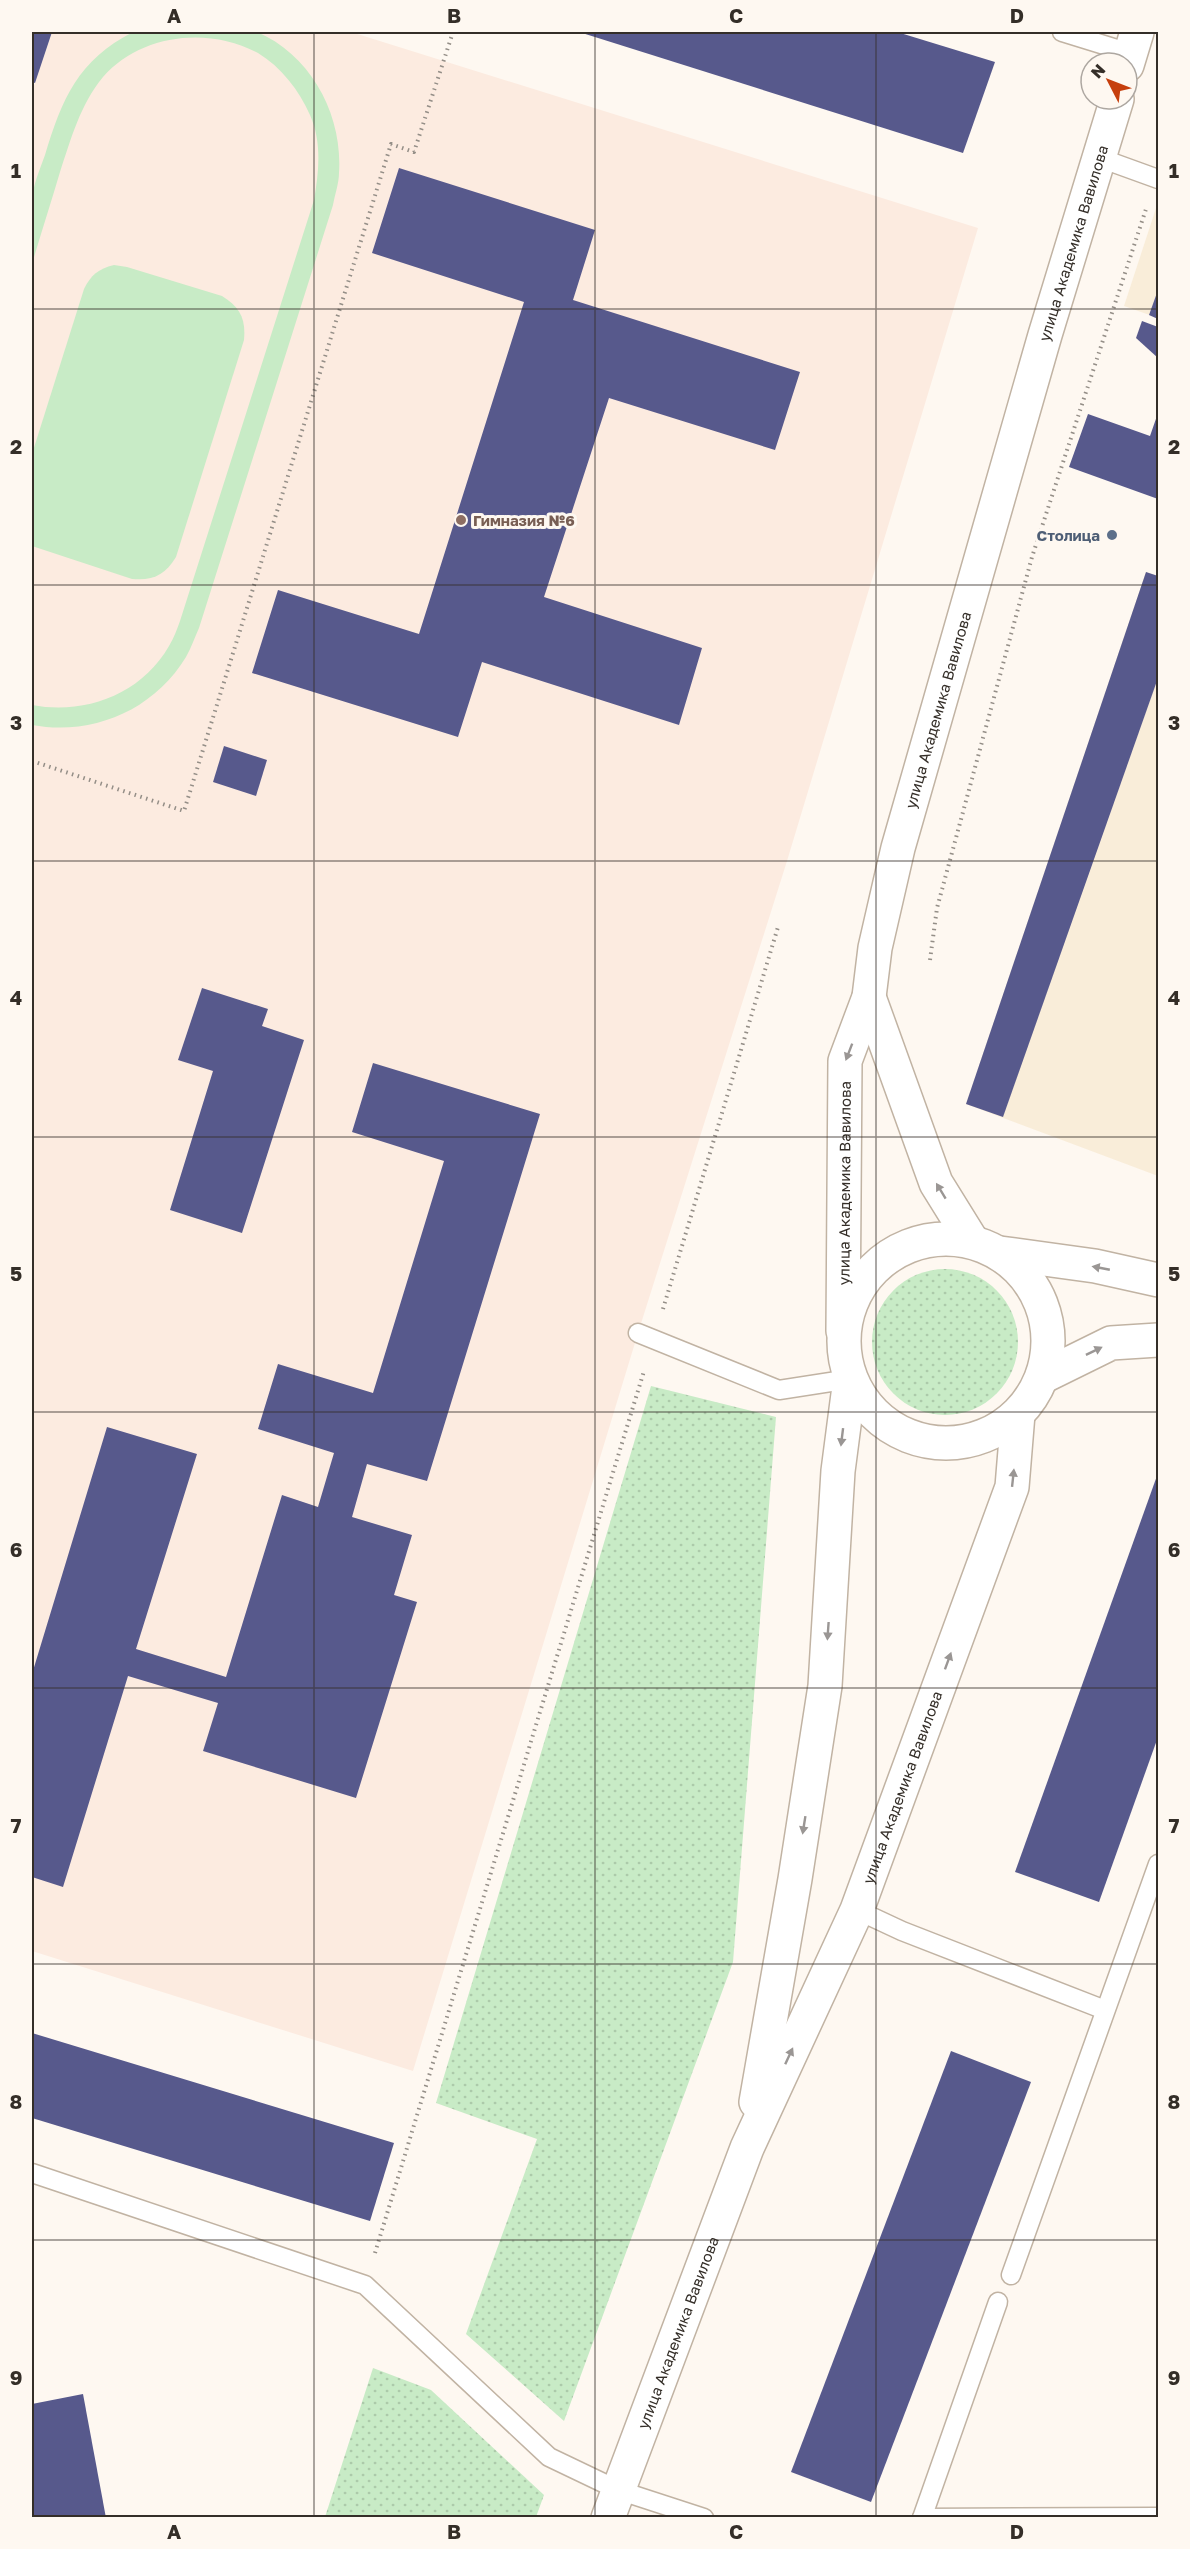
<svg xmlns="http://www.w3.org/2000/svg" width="1190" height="2549" viewBox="0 0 1190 2549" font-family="'Golos Text',sans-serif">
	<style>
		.industrial { fill: #f9edd9 }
		.education { fill: #fcebe0 }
		.grass { fill: url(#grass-dots) }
		.park { fill: #c8ebc6 }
		.building { fill: #57598c }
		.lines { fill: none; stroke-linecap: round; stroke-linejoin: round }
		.service-casing { stroke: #c1b3a3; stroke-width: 21 }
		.minor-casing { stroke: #c1b3a3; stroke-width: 36 }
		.tertiary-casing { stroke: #c1b3a3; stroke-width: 36 }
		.path { stroke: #948e87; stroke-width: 4; stroke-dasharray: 1.5 4.5; stroke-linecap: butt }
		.service { stroke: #fff; stroke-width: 18 }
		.minor { stroke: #fff; stroke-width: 33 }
		.tertiary { stroke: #fff; stroke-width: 33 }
		.oneway { fill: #9a9694 }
		.grid { fill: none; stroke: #342e28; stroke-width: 1.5; stroke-opacity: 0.55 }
		.education-dot { fill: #8d6e63; stroke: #fef8f1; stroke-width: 2 }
		.service-dot { fill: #5c6f8a; stroke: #fef8f1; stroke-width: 2 }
		.labels { text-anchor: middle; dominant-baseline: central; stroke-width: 6; stroke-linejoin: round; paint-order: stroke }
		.street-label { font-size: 15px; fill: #342e28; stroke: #fef8f1 }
		.education-label { font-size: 15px; font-weight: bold; fill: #785e54; stroke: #fef8f1; text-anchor: start }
		.service-label { font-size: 15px; font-weight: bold; fill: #4e5e75; stroke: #fef8f1; text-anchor: end }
		.neatline { fill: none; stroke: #342e28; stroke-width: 2 }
		.grid-label { font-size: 20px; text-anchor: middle; font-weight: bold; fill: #342e28 }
	</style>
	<defs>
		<pattern id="grass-dots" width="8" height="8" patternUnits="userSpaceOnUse" patternTransform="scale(1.5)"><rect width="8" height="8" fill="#c8ebc6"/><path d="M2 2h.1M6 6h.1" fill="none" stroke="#accaaa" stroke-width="1.8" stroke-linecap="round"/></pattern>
	</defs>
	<rect width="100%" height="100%" fill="#fef8f1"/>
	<g class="industrial">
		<path d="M1158,202V318L1124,306Z"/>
		<path d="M1146,572L1158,576V1176L966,1104Z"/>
	</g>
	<path class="education" d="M52,32H351L978,228L787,861L638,1333L413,2071L32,1951V91Z"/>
	<g class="grass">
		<circle cx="945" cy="1342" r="73"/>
		<path d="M651,1386L776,1417L733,1962L564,2421L466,2334L537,2139L436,2103Z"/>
		<path d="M373,2368L431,2390L544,2495L536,2517H325Z"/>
	</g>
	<g class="park">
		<path d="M133,32H257C311,55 343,115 339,173C339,183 335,194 333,205L199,628C195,637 191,648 186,657C153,711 92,736 32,725V705C84,715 141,695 169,646C174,638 177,629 180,621L314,200C319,171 322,142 310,115C299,90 281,67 258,53C209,26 140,34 103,77C80,105 71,139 60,172C51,203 41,233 32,264C31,242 30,220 32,199C33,185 40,169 45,155C62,99 78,60 133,32Z"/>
		<path d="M114,265L127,267L222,296C240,307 246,319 244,340L176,557C165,575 153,581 132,579L32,546V454L84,289C91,275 98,269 114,265Z"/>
	</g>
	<g class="building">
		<path d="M32,32H52L35,83L32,82Z"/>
		<path d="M579,32H897L995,62L963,153Z"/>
		<path d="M399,168L595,230L573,300L800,372L775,450L609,398L544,597L702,648L679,725L482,662L458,737L252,673L278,590L419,634L524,302L372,253Z"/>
		<path d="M1158,290V319L1149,315Z"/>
		<path d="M1142,321L1158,327V358L1136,338Z"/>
		<path d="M1158,413V499L1069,467L1088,414L1150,436Z"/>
		<path d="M1146,572L1158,576V678L1003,1117L966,1104Z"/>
		<path d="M224,746L267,760L256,796L213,782Z"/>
		<path d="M202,988L268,1009L262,1026L304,1040L242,1233L170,1210L213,1071L178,1060Z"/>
		<path d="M373,1063L540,1114L427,1481L367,1464L352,1517L412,1535L394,1595L417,1602L356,1798L203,1751L218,1703L128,1676L63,1887L32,1877V1674L107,1427L197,1454L136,1649L226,1677L282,1495L318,1507L334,1453L258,1429L278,1364L373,1393L444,1161L352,1132Z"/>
		<path d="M1158,1473V1737L1099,1902L1015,1872Z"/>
		<path d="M32,2033L394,2143L370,2221L32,2118Z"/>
		<path d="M951,2051L1031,2082L871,2502L791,2472Z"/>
		<path d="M83,2394L106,2518H32V2404Z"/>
	</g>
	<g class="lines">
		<g class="service-casing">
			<g id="service">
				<path d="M1062,32L1130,53"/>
				<path d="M1100,158L1158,179"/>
				<path d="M638,1333L779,1390L850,1379"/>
				<path d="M857,1910L902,1931L1105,2010"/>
				<path d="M32,2173L365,2285L549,2457L618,2490L704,2518"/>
				<path d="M1011,2275L1158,1864"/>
				<path d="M922,2518L1158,2517"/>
				<path d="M922,2518L998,2302"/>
			</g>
		</g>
		<g class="minor-casing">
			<g id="minor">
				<path d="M1000,1253L1095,1266L1158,1280"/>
				<path d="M1042,1377L1111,1343L1158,1340"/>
			</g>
		</g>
		<g class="tertiary-casing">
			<g id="tertiary">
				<path d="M1127,65L1137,32"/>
				<path d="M869,997L936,1183L972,1241"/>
				<circle cx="946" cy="1341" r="102"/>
				<path id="s1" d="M843,1331L845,1061L869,997L875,948L898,848L1045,335L1117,99"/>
				<path d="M756,2102L795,1879L825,1686L838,1471L850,1379"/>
				<path id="s2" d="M608,2518L747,2148L857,1910L1012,1487L1018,1414"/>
			</g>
		</g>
		<g class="path">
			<path d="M32,761L184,811L391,144L414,152L453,32"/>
			<path d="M930,960L937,908L1032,557L1146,209"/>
			<path d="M663,1309L778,927"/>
			<path d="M375,2253L644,1371"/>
		</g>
		<use href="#service" class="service"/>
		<use href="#minor" class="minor"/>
		<use href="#tertiary" class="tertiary"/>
	</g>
	<defs><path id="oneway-solid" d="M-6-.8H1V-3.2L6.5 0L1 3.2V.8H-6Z" transform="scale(1.5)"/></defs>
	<g class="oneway">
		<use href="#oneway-solid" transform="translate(849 1052) rotate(111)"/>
		<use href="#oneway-solid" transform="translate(941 1191) rotate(-121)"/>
		<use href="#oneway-solid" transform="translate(1101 1268) rotate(-169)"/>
		<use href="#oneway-solid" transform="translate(1094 1351) rotate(-26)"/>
		<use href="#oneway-solid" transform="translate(842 1437) rotate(97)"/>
		<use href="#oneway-solid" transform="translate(1013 1478) rotate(-84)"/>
		<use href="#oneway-solid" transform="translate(828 1631) rotate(94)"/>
		<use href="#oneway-solid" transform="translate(948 1661) rotate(-70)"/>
		<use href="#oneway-solid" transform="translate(804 1825) rotate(99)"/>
		<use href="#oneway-solid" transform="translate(789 2056) rotate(-65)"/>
	</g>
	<path class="grid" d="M314,32V2518M595,32V2518M876,32V2518M32,309H1158M32,585H1158M32,861H1158M32,1137H1158M32,1412H1158M32,1688H1158M32,1964H1158M32,2240H1158"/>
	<circle class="education-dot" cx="461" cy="520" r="6"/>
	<circle class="service-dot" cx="1112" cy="535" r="6"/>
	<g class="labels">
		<g class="street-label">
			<text stroke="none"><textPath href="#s1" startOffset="1120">улица Академика Вавилова</textPath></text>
			<text stroke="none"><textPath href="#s1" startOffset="634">улица Академика Вавилова</textPath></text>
			<text stroke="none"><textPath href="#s1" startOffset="148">улица Академика Вавилова</textPath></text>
			<text stroke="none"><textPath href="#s2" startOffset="788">улица Академика Вавилова</textPath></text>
			<text stroke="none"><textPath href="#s2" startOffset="198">улица Академика Вавилова</textPath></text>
		</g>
		<g class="education-label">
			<text x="473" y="520">Гимназия №6</text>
		</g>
		<g class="service-label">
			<text x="1100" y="535">Столица</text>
		</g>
	</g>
	<rect width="1190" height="2549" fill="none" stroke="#fef8f1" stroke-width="66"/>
	<g transform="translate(1109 81) rotate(312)"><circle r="28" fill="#fef8f1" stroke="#ada7a1" stroke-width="1.5"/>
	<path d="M0-4.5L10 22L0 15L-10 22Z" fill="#c63f0d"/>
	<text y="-9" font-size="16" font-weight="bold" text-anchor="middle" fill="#342e28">N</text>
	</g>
	<rect x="33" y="33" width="1124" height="2483" class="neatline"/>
	<g class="grid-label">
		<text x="174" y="23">A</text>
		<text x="454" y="23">B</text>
		<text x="736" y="23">C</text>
		<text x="1017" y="23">D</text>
		<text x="16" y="178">1</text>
		<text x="1174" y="178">1</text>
		<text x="16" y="454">2</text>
		<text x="1174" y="454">2</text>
		<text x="16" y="730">3</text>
		<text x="1174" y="730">3</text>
		<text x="16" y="1005">4</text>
		<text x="1174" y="1005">4</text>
		<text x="16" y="1281">5</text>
		<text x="1174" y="1281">5</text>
		<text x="16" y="1557">6</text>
		<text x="1174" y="1557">6</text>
		<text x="16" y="1833">7</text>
		<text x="1174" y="1833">7</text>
		<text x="16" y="2109">8</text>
		<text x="1174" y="2109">8</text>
		<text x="16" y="2385">9</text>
		<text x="1174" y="2385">9</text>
		<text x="174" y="2539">A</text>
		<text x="454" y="2539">B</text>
		<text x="736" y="2539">C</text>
		<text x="1017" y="2539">D</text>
	</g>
</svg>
